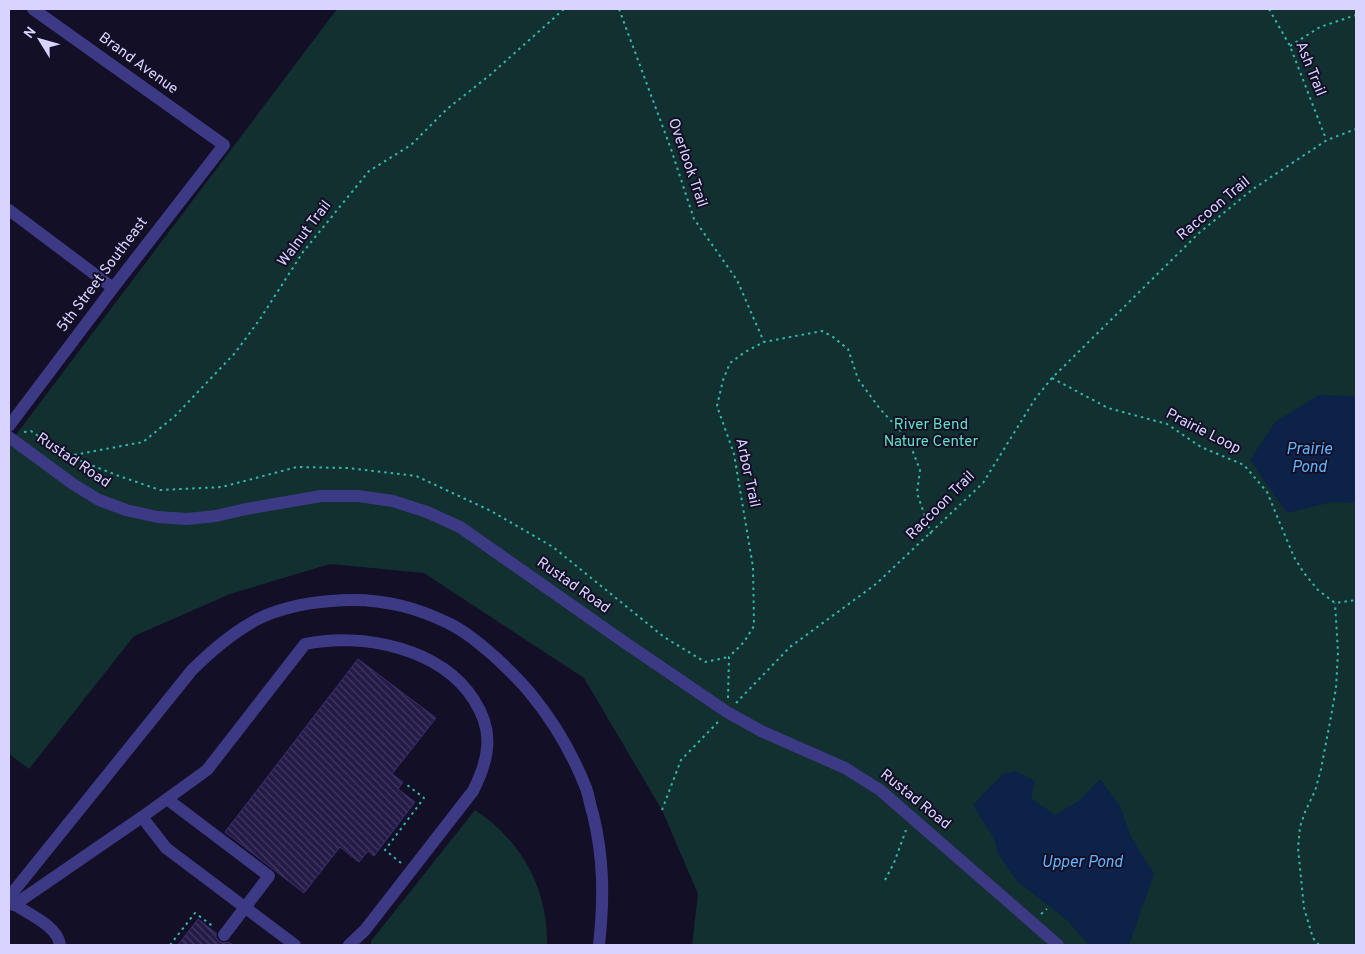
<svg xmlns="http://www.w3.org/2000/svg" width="1365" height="954" viewBox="0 0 1365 954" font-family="Overpass,sans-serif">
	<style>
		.park { fill: #12302f }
		.water { fill: #0c2248 }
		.building { fill: url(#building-back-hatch); stroke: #3b2d73 }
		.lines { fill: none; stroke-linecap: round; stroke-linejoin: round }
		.path { stroke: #2fb8b0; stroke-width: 2; stroke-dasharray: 2.5 4; stroke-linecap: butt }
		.minor { stroke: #3d3a85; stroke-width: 12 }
		.labels { text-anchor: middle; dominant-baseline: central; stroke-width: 4; stroke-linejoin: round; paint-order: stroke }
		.street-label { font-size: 15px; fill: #d9d4ff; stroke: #130f26 }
		.park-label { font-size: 15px; fill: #5fe0c0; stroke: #130f26 }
		.water-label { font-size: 16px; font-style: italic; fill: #62b6ff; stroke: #130f26 }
	</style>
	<defs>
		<pattern id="building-back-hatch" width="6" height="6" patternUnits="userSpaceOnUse" patternTransform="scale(1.25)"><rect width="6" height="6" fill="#241b47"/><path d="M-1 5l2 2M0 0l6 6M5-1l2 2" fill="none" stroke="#433b63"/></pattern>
	</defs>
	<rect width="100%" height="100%" fill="#130f26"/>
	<g class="park">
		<path d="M337,9H1356V945H692L698,894L662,810L584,678L424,573L330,564L230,594L134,636L29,769L9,754V444Z"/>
		<path d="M475,810C522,841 548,889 547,945H371V941Z"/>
	</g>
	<g class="water">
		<path d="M1319,395L1356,396V503L1332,502L1287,513L1250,460L1275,422Z"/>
		<path d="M1015,771L1035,781L1031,798L1055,815L1080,800L1100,779L1120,806L1131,837L1154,874L1129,945H1089L1068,921L1018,882L998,854L995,840L973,805L1003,774Z"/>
	</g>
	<g class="building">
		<path d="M358,659L436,718L392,774L403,782L398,789L415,802L374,856L368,851L359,862L340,847L304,893L225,832Z"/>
		<path d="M198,919L216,933V938L219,941L223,943L228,942L233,945H178Z"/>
	</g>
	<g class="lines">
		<g class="path">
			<path d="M619,9L671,149L694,219L737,280L764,342"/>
			<path d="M1269,9L1290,46L1326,139"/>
			<path d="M1290,46L1320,27L1356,15"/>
			<path d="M1052,378L1108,408L1167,424L1201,447L1244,465L1267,492L1294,557L1304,573L1318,590L1335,603L1356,600"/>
			<path d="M24,432L31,431L68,456L119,476L160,490L222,487L297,467L347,468L416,476L491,511L553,547L664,637L705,662L729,657"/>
			<path d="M68,456L143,442L174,417L235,353L260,319L303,252L369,171L411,145L447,109L490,75L564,9"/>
			<path d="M728,698L729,657L744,642L754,626L753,567L734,454L717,406L723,380L730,363L745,352L764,342L822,331L833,337L848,349L858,379L880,409L908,439L920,470L917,493L931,534"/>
			<path d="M736,703L790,647L876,584L983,483L1035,399L1052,378L1199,233L1253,189L1327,140L1356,129"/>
			<path d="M662,810L681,760L719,721"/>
			<path d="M401,863L385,850L424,798L406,784"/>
			<path d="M885,880L894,863L906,830"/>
			<path d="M1041,914L1047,909"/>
			<path d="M170,945L195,913L214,927"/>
			<path d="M1319,945L1313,938L1304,908L1298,848L1300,827L1305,812L1315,791L1321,769L1330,722L1336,688L1338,652L1335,603"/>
		</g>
		<g class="minor">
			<path d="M9,210L113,288"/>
			<path d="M9,426L113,288L224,145L33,9"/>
			<path d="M9,437L73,484L99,500L126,510L157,517L187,519L216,516L246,509L321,496H358L393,501L427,512L460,527L624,642L727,712L761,731L845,768L880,790L1058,945"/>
			<path d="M167,799L269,876L224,935"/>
			<path d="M9,897L192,670C212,650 233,632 258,619C280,608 306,603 331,601C371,597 412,605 448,623C465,631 480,644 494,656C507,668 520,680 531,694C554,722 573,755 586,788C589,796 590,806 593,814C604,859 604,899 599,945"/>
			<path d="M9,901C24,912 58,925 60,945"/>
			<path d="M14,905L142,817"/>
			<path d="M295,945L166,848L142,817L207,770L305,644C362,632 441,648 474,700C483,714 489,731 487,748C486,763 480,777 473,791L365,930L349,945"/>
		</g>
	</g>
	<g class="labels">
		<g class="street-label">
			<text transform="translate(138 64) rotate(36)">Brand Avenue</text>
			<text transform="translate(1310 69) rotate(68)">Ash Trail</text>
			<text transform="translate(687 163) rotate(71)">Overlook Trail</text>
			<text transform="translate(1214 209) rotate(-40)">Raccoon Trail</text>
			<text transform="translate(305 234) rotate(-53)">Walnut Trail</text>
			<text transform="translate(103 275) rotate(-53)">5th Street Southeast</text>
			<text transform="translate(1203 432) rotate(27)">Prairie Loop</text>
			<text transform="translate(73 461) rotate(34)">Rustad Road</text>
			<text transform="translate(747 473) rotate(78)">Arbor Trail</text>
			<text transform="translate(941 506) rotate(-45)">Raccoon Trail</text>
			<text transform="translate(573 586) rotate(35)">Rustad Road</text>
			<text transform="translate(915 800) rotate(39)">Rustad Road</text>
		</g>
		<g class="park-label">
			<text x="931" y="425">River Bend<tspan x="931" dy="17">Nature Center</tspan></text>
		</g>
		<g class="water-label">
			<text x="1309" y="450">Prairie<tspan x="1309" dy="18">Pond</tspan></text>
			<text x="1082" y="863">Upper Pond</text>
		</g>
	</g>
	<rect width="1365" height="954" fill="none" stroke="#d9d4ff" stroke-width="20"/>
	<g transform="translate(40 40) rotate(307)" stroke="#130f26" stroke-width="4" paint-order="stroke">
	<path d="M0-4L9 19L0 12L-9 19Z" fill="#d9d4ff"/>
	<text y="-8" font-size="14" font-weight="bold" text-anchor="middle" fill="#d9d4ff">N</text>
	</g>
</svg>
